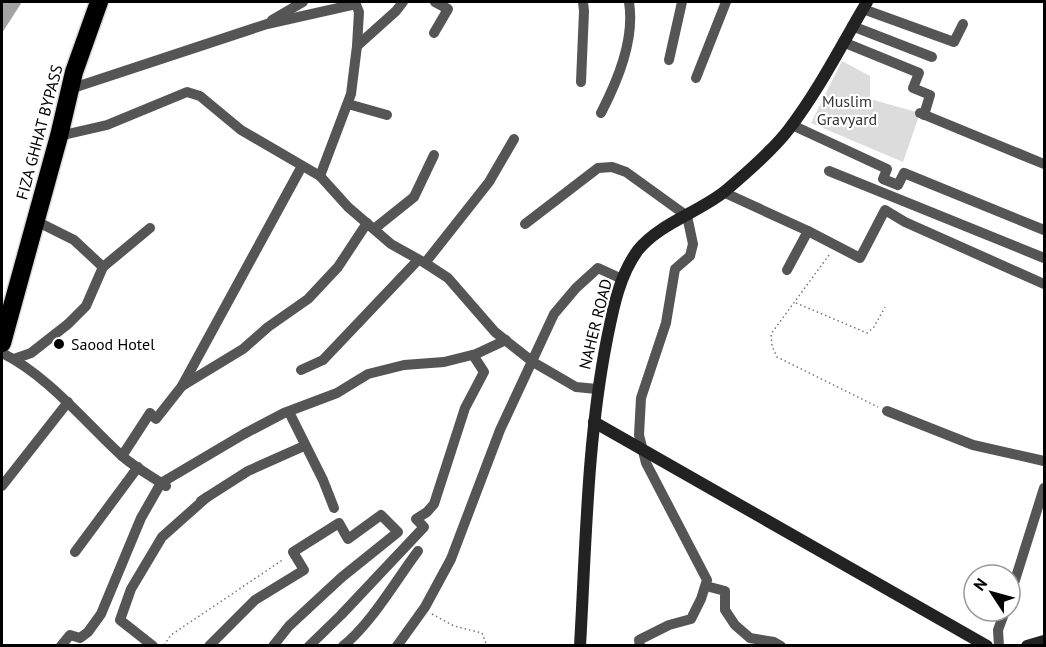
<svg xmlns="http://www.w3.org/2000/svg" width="1046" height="647" viewBox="0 0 1046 647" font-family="'PT Sans',sans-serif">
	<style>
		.green { fill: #dcdcdc }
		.water { fill: #a3a3a3 }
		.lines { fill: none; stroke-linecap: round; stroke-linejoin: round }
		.highway-casing { stroke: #dbdbdb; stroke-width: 21 }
		.path { stroke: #777; stroke-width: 1.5; stroke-dasharray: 1.5 3; stroke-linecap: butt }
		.street { stroke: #555; stroke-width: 10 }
		.secondary { stroke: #222; stroke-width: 12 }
		.highway { stroke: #000; stroke-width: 18 }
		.poi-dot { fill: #000; stroke: #fff; stroke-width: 2 }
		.labels { text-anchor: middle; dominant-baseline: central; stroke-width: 4.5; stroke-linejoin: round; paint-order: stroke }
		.park-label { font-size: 16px; fill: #333; stroke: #fff }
		.street-label { font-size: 16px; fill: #000; stroke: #fff }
		.poi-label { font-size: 16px; fill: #000; stroke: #fff; text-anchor: start }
	</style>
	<rect width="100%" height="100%" fill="#fff"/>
	<path class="green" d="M842,61L870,76V99L920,113L903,162L811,123Z"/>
	<path class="water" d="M2,2H22L2,33Z"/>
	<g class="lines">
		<g class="highway-casing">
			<path id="highway" d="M2,343L59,136L74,72L99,2"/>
		</g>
		<g class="path">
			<path d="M829,255L771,334L772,346L777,357L878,407"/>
			<path d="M796,303L867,333L874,327L885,307"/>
			<path d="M432,614L454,626L482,633L487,646"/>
			<path d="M164,645L171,635L284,559"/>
		</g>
		<g class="street">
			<path d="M863,9L954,42L963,24"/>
			<path d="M272,20L303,2"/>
			<path d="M852,26L932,57"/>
			<path d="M434,33L448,9L435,2"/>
			<path d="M843,42L919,73L913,88L930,95L924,115"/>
			<path d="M357,46L396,11L403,2"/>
			<path d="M669,60L682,2"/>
			<path d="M696,78L726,2"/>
			<path d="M581,82L584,11L583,2"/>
			<path d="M70,89L267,24L356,4"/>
			<path d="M348,104L387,115"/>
			<path d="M601,113C618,80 635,39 629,2"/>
			<path d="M920,113L1044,164"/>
			<path d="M792,125L887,169L883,179L898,185L904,173L1044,230"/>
			<path d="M59,136L107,125L187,92L200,96L241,130L320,176L348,207L391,244L425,263L448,278L495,332L533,362L576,387L597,389"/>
			<path d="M829,171L1044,258"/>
			<path d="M320,176L351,94L357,46L359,12L355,2"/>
			<path d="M723,192L808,231L787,270"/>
			<path d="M36,221L74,240L103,267L150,228"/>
			<path d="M525,224L598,168L612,167L626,172L687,216L693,244L690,256L675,269L666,323L641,398L639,435L646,463L707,580L701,599L691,619L669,625L639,640L640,646"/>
			<path d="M374,229L414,197L434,155"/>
			<path d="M808,231L860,258L885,210L905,222L1044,284"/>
			<path d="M425,263L489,182L514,139"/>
			<path d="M2,353C48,376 83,420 121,455C134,467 151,476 166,486"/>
			<path d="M14,359L31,353L68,324L86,306L103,267"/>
			<path d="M301,370L323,360L418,260"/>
			<path d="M182,386L243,349L268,327L308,299L338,267L367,223"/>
			<path d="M887,411L973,445L1044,461"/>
			<path d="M289,412L323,480L334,508"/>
			<path d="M122,456L150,413L156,419L182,386L302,166"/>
			<path d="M2,486L68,402"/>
			<path d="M201,501L248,471L304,446"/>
			<path d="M75,552L138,467"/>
			<path d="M706,586L725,591V610L735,625L750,638L774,642L781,646"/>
			<path d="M1010,596L1044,488"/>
			<path d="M61,646L70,635L80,638L88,632L101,614L141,518L161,483L244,434L284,413L337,393L368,374L404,365L444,362L476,354L506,340"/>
			<path d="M153,646L120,620L131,589L162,537L207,497"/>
			<path d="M209,646L255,600L304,570L293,552L339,523L348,539L381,515L398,532L342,577L289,626L273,646"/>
			<path d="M309,646L341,615L424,527L416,519L427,512L434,504L465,408L484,372L473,355"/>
			<path d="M343,646C371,624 396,580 418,551"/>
			<path d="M397,646L425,607L451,559L500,430L554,314L576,288L598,268L622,279"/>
			<path d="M999,646L998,630L1005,611"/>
		</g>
		<g class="secondary">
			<path d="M594,422L987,646"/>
			<path d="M580,646C586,543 587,440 607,339C613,309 619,276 638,250C659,224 697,213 724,192C743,176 774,149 789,129C819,90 842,44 867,2"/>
			<path d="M1027,646L1044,641"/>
		</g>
		<use href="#highway" class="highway"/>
	</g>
	<circle class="poi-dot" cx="59" cy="344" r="6"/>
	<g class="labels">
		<g class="park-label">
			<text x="847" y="101">Muslim<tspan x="847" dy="18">Gravyard</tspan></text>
		</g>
		<g class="street-label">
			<text transform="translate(39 132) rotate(-75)">FIZA GHHAT BYPASS</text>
			<text transform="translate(595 324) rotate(-76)">NAHER ROAD</text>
		</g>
		<g class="poi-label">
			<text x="71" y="344">Saood Hotel</text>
		</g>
	</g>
	<rect width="1046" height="647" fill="none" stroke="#000000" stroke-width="6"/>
	<g transform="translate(992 593) rotate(306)"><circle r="28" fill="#ffffff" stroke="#999999" stroke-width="1.5"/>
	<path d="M0-4.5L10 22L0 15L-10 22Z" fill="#000000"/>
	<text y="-9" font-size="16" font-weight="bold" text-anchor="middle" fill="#000000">N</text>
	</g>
</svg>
